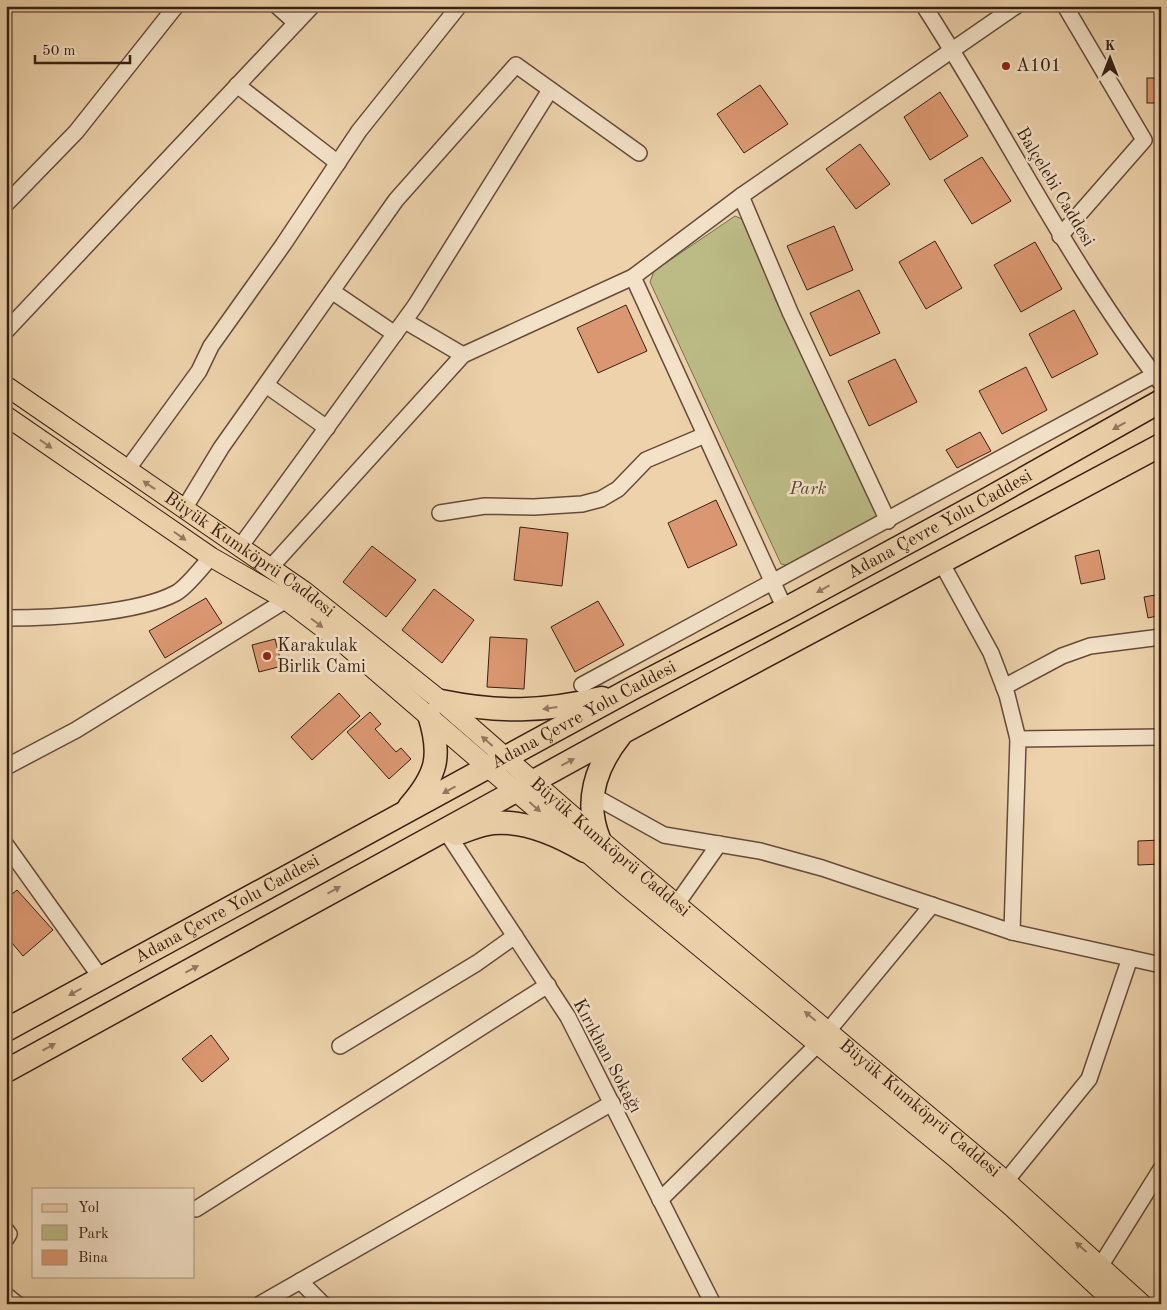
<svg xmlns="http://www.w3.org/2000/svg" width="1167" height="1310" viewBox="0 0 1167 1310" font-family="'Old Standard TT',serif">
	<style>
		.green { fill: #bcbb86; stroke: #7a6e4c }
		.building { fill: #db9771; stroke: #382012 }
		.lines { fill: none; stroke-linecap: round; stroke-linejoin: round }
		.minor-casing { stroke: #654c38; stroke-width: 18 }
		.major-casing { stroke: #382012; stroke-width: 21 }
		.highway-casing { stroke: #382012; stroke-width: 25 }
		.minor { stroke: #f3e2c8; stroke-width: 15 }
		.major { stroke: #edd2ab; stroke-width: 19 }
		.highway { stroke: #edd2ab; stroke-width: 22 }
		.oneway { fill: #92795e }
		.poi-dot { fill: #8f2418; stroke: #f3e2c8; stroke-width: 2 }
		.labels { text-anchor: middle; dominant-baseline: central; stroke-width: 5; stroke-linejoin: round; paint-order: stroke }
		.poi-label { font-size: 18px; fill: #382012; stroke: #f3e2c8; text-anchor: start }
		.street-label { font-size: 18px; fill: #382012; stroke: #f3e2c8 }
		.park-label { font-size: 18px; font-style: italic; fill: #59472f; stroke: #f3e2c8 }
	</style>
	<rect width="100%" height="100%" fill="#edd2ab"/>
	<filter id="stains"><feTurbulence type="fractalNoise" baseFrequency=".004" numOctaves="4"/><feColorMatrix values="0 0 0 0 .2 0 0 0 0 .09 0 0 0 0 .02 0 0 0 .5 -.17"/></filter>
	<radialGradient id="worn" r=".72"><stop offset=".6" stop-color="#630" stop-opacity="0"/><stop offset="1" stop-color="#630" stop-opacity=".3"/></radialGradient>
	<path class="green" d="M735,216L749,222L775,299L880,506L875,521L793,566L781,564L650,282L654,271Z"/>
	<g class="building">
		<rect x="1147" y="78" width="14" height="25"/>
		<path d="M760,85L788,124L744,153L717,114Z"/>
		<path d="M940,92L968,136L930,160L904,117Z"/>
		<path d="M860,144L890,184L856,209L826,169Z"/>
		<path d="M982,157L1011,201L972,224L944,180Z"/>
		<path d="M834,226L853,270L807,290L787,246Z"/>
		<path d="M935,241L962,288L926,309L899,262Z"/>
		<path d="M1035,242L1062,289L1021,312L994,265Z"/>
		<path d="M859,290L880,333L830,356L810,313Z"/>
		<path d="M626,305L647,351L598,373L577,328Z"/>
		<path d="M1074,310L1098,354L1052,378L1029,334Z"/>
		<path d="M895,359L917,402L869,426L848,381Z"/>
		<path d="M1026,367L1047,410L1002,434L979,391Z"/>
		<path d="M980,432L991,451L957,468L946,450Z"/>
		<path d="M716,500L737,545L688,568L668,523Z"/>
		<path d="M520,527L568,533L562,586L514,580Z"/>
		<path d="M372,546L416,580L386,617L343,582Z"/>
		<path d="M1099,550L1105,579L1081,584L1075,556Z"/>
		<path d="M434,589L474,620L442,663L402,630Z"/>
		<path d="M1161,594V615L1148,618L1144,597Z"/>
		<path d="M206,598L222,623L165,658L149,631Z"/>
		<path d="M598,601L624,645L575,672L551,627Z"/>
		<path d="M490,637L527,639L524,689L487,687Z"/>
		<path d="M275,639L282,666L259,672L252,645Z"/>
		<path d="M339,693L360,716L312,760L291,737Z"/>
		<path d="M370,712L381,724L375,729L396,752L401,748L411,759L389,779L347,732Z"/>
		<path d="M1161,840V864L1138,865V841Z"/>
		<path d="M17,890L53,930L23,956L6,936V899Z"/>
		<path d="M211,1035L229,1059L202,1082L182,1059Z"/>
	</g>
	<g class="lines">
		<g class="minor-casing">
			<g id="minor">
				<path d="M277,6L296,23"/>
				<path d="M924,6C1005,131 1069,264 1160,382"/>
				<path d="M237,85L338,163"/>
				<path d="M741,196L790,312L888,521"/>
				<path d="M6,204L76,132L176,6"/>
				<path d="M1060,236L1144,140L1065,6"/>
				<path d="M633,277L785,609"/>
				<path d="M333,292L395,334"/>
				<path d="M405,321L463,355"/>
				<path d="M6,331L312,6"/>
				<path d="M266,385L327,428"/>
				<path d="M127,470L199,371L211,346L283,245L359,131L459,6"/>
				<path d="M184,509L221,448L396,200L516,65L639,153"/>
				<path d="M440,513L485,506L534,507L582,504L601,499L618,489L646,460L705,435"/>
				<path d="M240,547L415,306L550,90"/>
				<path d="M941,562L991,653L1007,695L1018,739"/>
				<path d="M270,568L463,355L633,277L741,196L1016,6"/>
				<path d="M6,618C51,618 137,614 176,593C187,587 202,567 211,557"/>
				<path d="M582,685L1154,375"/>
				<path d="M1004,687L1062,656L1090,646L1161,637"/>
				<path d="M6,767L76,730L286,600"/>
				<path d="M592,795L664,835L760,851L822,868L1012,932L1161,965"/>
				<path d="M449,836L568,1017L713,1304"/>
				<path d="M6,845L101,978"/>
				<path d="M676,905L719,844"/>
				<path d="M1012,932L1018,739L1161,737"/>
				<path d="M828,1031L932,905"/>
				<path d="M340,1046L477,963L515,936"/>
				<path d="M1006,1181L1089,1079L1130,958"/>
				<path d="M660,1200L817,1045"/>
				<path d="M196,1209L548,985"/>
				<path d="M6,1230L9,1234L6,1239"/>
				<path d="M1101,1265L1161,1169"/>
				<path d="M300,1281L323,1304"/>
				<path d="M6,1295L17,1304"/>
				<path d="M260,1304L612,1103"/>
			</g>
		</g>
		<g class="major-casing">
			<g id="major">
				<path id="s1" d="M6,386L304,591L441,701L599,839L1006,1181L1142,1304"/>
				<path d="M6,416L211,557L286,600L348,647L626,886L958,1160L1012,1207L1116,1304"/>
			</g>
		</g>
		<g class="highway-casing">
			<g id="highway">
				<path d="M441,701C499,713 544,712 602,698"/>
				<path d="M409,807C437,775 442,756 429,715"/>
				<path d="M456,834C468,830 481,824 493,823C525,820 558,835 585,851"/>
				<path d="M599,839C584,802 596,766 620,736"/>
				<path id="s2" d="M6,1030L631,689L785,609L984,501L1161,401"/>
				<path d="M6,1071L625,731L1161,445"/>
			</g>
		</g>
		<use href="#minor" class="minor"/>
		<use href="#major" class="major"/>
		<use href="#highway" class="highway"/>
	</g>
	<defs><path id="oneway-solid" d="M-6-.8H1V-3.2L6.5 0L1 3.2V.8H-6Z" transform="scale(1.25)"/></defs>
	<g class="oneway">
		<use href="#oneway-solid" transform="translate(1119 426) rotate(151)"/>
		<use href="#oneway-solid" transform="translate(46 444) rotate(35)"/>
		<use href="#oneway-solid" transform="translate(149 485) rotate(-146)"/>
		<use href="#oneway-solid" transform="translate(180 536) rotate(35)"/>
		<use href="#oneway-solid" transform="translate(823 589) rotate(151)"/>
		<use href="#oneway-solid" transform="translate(317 623) rotate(37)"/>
		<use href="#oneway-solid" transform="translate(550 708) rotate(172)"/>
		<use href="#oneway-solid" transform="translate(487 741) rotate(-139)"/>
		<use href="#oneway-solid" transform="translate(568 762) rotate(-28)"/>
		<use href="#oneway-solid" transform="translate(449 790) rotate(151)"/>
		<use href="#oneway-solid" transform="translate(535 807) rotate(41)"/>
		<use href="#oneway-solid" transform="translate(334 890) rotate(-29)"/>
		<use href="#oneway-solid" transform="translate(192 969) rotate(-28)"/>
		<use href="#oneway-solid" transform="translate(75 992) rotate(151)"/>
		<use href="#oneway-solid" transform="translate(810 1016) rotate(-140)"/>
		<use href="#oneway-solid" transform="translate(49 1047) rotate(-29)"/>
		<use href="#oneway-solid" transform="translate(1081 1247) rotate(-139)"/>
	</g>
	<g class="poi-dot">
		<circle cx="1006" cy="66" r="5"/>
		<circle cx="267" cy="656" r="5"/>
	</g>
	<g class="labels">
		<g class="poi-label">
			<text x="1016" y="66">A101</text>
			<text x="277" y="646">Karakulak<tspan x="277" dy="21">Birlik Cami</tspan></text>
		</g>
		<g class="street-label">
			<text transform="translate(1055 187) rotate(59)">Balçelebi Caddesi</text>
			<text stroke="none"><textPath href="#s2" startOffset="1062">Adana Çevre Yolu Caddesi</textPath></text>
			<text stroke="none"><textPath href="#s1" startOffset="296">Büyük Kumköprü Caddesi</textPath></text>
			<text stroke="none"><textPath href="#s2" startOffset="658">Adana Çevre Yolu Caddesi</textPath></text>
			<text stroke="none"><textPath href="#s1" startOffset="761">Büyük Kumköprü Caddesi</textPath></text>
			<text stroke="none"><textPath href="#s2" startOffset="252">Adana Çevre Yolu Caddesi</textPath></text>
			<text transform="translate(607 1056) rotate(62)">Kırıkhan Sokağı</text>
			<text stroke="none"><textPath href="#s1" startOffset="1166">Büyük Kumköprü Caddesi</textPath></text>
		</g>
		<g class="park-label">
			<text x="808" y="489">Park</text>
		</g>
	</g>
	<rect width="1167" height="1310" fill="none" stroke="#edd2ab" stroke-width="25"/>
	<rect x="8" y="8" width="1152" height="1295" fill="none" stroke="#382012" stroke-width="2.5"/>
	<rect x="12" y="12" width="1142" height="1285" fill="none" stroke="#382012"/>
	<rect x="32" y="1188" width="162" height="90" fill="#f3e2c8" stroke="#a8947f"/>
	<rect x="42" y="1204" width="25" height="8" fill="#edd2ab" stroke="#a8947f"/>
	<text x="78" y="1212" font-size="15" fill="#382012">Yol</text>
	<rect x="42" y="1225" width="25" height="15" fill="#bcbb86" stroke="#a8947f"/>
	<text x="78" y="1238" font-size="15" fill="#382012">Park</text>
	<rect x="42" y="1250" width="25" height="15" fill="#db9771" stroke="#a8947f"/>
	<text x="78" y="1262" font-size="15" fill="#382012">Bina</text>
	<g transform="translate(1110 58)" stroke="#f3e2c8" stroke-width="4" paint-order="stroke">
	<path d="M0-4L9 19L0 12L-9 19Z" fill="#382012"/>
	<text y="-8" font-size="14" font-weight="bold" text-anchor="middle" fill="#382012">K</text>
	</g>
	<path d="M35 55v8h95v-8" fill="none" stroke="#382012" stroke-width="2.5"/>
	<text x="42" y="55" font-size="15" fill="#382012" stroke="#f3e2c8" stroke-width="4" paint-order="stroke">50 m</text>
	<rect width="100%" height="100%" filter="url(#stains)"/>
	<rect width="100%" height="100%" fill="url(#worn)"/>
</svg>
